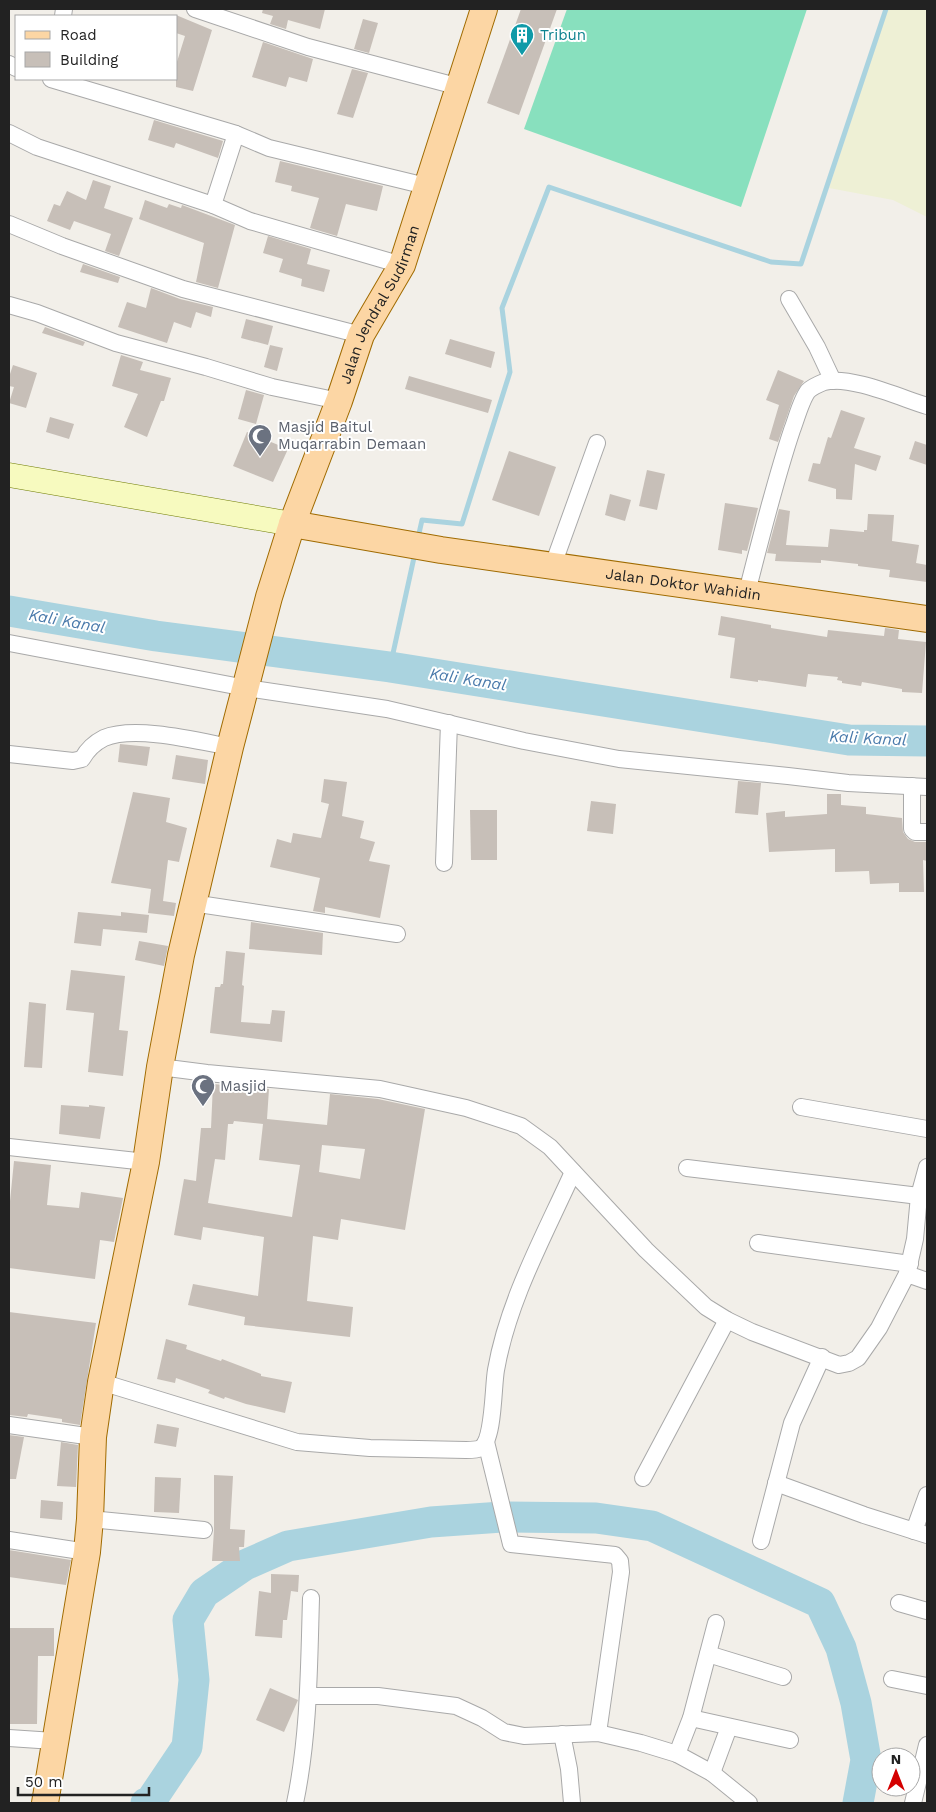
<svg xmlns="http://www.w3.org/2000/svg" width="936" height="1812" viewBox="0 0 936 1812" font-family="'Work Sans',sans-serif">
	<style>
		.farmland { fill: #eef0d5 }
		.pitch { fill: #88e0be }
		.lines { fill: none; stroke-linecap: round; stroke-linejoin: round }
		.stream { stroke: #aad3df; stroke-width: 5 }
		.river { stroke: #aad3df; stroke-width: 31 }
		.building { fill: #c7bfb8; fill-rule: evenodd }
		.minor-casing { stroke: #a9a9a9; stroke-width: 18 }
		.secondary-casing { stroke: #707d05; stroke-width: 25 }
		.primary-casing { stroke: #a06b00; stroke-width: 28 }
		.minor { stroke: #fff; stroke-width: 16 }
		.secondary { stroke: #f7fabf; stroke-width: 24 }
		.primary { stroke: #fcd6a4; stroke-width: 26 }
		.labels { text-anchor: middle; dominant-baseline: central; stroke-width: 4; stroke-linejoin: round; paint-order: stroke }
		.culture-label { font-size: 15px; fill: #0d838f; stroke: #fff; text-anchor: start }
		.street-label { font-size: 15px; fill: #222; stroke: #fff }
		.worship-label { font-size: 15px; fill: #5b616d; stroke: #fff; text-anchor: start }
		.water-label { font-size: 16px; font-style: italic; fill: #4a7aab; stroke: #fff }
	</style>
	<rect width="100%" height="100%" fill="#f2efe9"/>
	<path class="farmland" d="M888,9H927V217L893,200L829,188Z"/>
	<path class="pitch" d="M567,9H807L741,207L524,129Z"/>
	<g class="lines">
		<g class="stream">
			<path d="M418,538L422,520L462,524L510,372L502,308L549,187L771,262L801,264L886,9"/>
			<path d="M390,667L415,553"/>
		</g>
		<g class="river">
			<path d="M9,611L156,636L390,667L849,740L927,741"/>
			<path d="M146,1803L150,1802L187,1747L194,1680L188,1620L204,1593L245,1565L288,1546L431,1522L502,1517L596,1518L652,1526L820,1603L841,1648L856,1703L866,1760L858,1803"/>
		</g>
	</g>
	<g class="building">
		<path d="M263,9H325L320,29L288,20L286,29L270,24L273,16L262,13Z"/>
		<path d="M521,9H557L519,115L487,103Z"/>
		<path d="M176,15L212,30L193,91L176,87V65L185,36L176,33Z"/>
		<path d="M363,19L378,23L369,53L354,49Z"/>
		<path d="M263,42L313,59L307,82L289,77L286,87L252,77Z"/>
		<path d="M352,69L368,73L353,118L337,114Z"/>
		<path d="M154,120L223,141L218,158L176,143L174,148L148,140Z"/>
		<path d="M280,161L383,186L377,211L346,204L337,236L310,228L319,198L291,191L292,186L275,182Z"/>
		<path d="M93,180L111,186L104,208L133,218L119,256L105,251L111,234L74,221L70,230L47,221L54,204L60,206L67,191L86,200Z"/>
		<path d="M145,200L167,208L169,204L181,208L182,205L235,225L218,288L196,282L204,243L139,219Z"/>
		<path d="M268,236L311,249L307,264L330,270L324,292L301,286L302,279L279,272L283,259L263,253Z"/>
		<path d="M83,264L120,277L118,283L80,272Z"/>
		<path d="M151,288L180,299L213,307L211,317L196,312L191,328L174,322L167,343L118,327L127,302L146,308Z"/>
		<path d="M246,319L273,326L268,345L241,338Z"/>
		<path d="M45,327L85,342L83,346L42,333Z"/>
		<path d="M450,339L495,352L491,368L445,354Z"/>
		<path d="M270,345L283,348L277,371L264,367Z"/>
		<path d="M121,355L143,362L140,370L171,378L164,401H161L147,437L124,427L138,394L112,386Z"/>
		<path d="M13,365L37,373L26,408L9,403L14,387L9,386V377Z"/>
		<path d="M778,370L804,381L794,396L778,442L769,439L779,405L766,400Z"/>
		<path d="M409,376L492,400L488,413L405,389Z"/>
		<path d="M246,390L264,395L256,424L238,419Z"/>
		<path d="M841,410L865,418L854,448L881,456L876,471L855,464L852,500L836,499V489L808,481L813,463L820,464L828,437L831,438Z"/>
		<path d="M50,417L74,424L69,439L46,432Z"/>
		<path d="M247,432L288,449L273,482L233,466Z"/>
		<path d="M915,441L927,445V465L909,459Z"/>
		<path d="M509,451L556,467L539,516L492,500Z"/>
		<path d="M647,470L665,474L657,510L639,506Z"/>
		<path d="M610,494L631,500L625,521L605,515Z"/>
		<path d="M725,503L758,508L747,551L742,550V554L718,550Z"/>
		<path d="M779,509L790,511L786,545L828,547L830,529L864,532V530H867L868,514L894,515L892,541L919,545L916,563L927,565V582L889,577L890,570L858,566V564L821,560V563L775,561L776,554L767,553Z"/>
		<path d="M721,616L771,625V628L827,637L828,630L884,636L885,628L899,630L898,639L926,642L922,693L902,692V689L862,682L861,686L842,683V681L837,680L838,677L808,674L806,687L758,680V682L730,678L735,638L718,635Z"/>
		<path d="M120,744L150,747L147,766L118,762Z"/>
		<path d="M176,755L208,760L205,784L172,779Z"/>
		<path d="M324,779L347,782L342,816L364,821L360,838L375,842L369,861L390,865L380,918L325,907V913L313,911L320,878L270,867L277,839L291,843L293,833L321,838L329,804L321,802Z"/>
		<path d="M738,781L761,783L758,815L735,813Z"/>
		<path d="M133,792L170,798L166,822L187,828L179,862L168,860L163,901L176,903L174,916L148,913L151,889L111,883Z"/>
		<path d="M827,794H841V805L866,807V814L902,818L903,832L908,839L915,842H927V861L923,860L924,892H899V883L870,884L869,871L835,872V849L769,852L766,813L785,811V817L827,814Z"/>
		<path d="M591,801L616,804L613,834L587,831Z"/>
		<path d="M470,810H497V860H471Z"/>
		<path d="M78,912L121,916V912L149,915L147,933L103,929L101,946L74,943Z"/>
		<path d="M251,922L323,933L322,955L249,949Z"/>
		<path d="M139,941L168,946L164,966L135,960Z"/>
		<path d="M226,951L245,953L242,985L244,986L241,1022L270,1024L272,1010L285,1011L282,1042L210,1033L215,987H220L221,984H223Z"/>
		<path d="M71,970L125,976L119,1030L128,1031L123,1076L88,1072L94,1013L66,1010Z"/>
		<path d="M29,1002L46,1004L42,1068L24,1067Z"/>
		<path d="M213,1084L269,1089L267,1119L327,1125L330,1094L378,1099L425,1109L405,1230L341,1219L338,1240L313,1236L307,1301L353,1307L350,1337L244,1325L245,1317L188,1305L193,1284L258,1296L264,1237L203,1227L201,1240L174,1235L184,1179L196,1181L201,1128H211ZM234,1121L263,1124L259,1160L300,1165L292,1217L208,1203L215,1159L225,1160L228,1124H233ZM322,1145L365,1149L360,1179L319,1172Z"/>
		<path d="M61,1105L89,1107V1105L105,1107L100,1139L59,1134Z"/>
		<path d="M14,1161L51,1165L47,1205L79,1208L81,1192L123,1198L114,1242L100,1240L95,1279L9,1268V1211Z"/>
		<path d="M9,1312L96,1323L80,1425L62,1422V1419L28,1414L27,1417L9,1415Z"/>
		<path d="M166,1339L187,1345L186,1349L221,1361L222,1359L261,1374V1376L292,1382L285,1413L246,1404L225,1397L224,1399L208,1393L210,1390L176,1378L175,1383L157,1379Z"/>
		<path d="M157,1424L179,1428L176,1447L154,1443Z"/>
		<path d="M9,1435L24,1437L16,1479H9Z"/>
		<path d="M61,1442L78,1445L76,1487L57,1486Z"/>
		<path d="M214,1475L233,1476L230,1529L245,1530L244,1547H239L240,1561H212L214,1530Z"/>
		<path d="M155,1477L181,1478L179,1513L154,1512Z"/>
		<path d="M41,1500L63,1502L62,1520L40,1518Z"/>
		<path d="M9,1550L71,1560L66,1585L9,1577Z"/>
		<path d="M271,1574L299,1575L298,1592L291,1591L287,1620H283L282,1638L255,1636L259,1591L271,1593Z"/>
		<path d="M9,1628H54V1656H38L37,1724H9Z"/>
		<path d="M270,1688L298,1700L284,1732L256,1720Z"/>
	</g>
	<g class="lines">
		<g class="minor-casing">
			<g id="minor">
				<path d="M195,9L308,47L460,87"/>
				<path d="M63,16L64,9"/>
				<path d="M9,64L16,68"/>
				<path d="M51,79L236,134L269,148L426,186"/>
				<path d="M9,133L37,147L213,205L250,221L402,265"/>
				<path d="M213,205L236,134"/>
				<path d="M9,224L62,246L183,289L361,335"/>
				<path d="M789,299L817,347L833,381"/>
				<path d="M9,305L37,313L116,343L206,367L272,387L339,401"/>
				<path d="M553,565L597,443"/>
				<path d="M747,592C761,538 774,484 792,430C796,420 801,400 808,391C812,387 819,384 824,382C850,375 901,398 927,406"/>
				<path d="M9,643L246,688L387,709L524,741L619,759L788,776L848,783L927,787"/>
				<path d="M9,754L73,761L82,759C87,750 94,743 104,738C135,725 198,741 230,747"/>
				<path d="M912,786V829L915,832H927"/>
				<path d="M444,863L449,723"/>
				<path d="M192,903L397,934"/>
				<path d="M160,1067L207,1073L380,1089L466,1108L521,1126L550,1147L646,1250L706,1307L727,1320L752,1332L839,1365L849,1363L858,1358L879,1328L907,1274L927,1281"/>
				<path d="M801,1107L927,1129"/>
				<path d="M9,1147L146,1162"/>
				<path d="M687,1168L919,1196"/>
				<path d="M758,1243L910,1264"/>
				<path d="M907,1274L915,1239L919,1196L927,1167"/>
				<path d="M101,1382L297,1442L370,1448L466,1450C470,1450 477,1450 481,1448C494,1439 493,1386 496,1370C508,1301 544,1236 573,1172"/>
				<path d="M9,1425L93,1437"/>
				<path d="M486,1442L511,1544L615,1555L620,1561L621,1572L598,1733"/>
				<path d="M643,1478L727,1320"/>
				<path d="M776,1483L864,1515L927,1535"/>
				<path d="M90,1519L204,1530"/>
				<path d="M914,1531L927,1495"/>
				<path d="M9,1540L87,1552"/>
				<path d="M761,1541L792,1423L822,1357"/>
				<path d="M899,1603L927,1611"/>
				<path d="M708,1654L783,1677"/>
				<path d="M892,1679L927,1686"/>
				<path d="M308,1696H378L456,1706L482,1718L504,1732L524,1736L598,1733L641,1743L677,1754L712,1773L749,1803"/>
				<path d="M691,1718L790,1740"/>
				<path d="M562,1734L569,1769L572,1803"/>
				<path d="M9,1738L54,1741"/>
				<path d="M677,1754L691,1718L716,1623"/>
				<path d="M712,1773L729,1727"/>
				<path d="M295,1803C309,1736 309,1667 311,1598"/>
				<path d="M913,1803L927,1745"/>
			</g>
		</g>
		<g class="secondary-casing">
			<path id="secondary" d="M9,475L292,524"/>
		</g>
		<g class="primary-casing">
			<g id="primary">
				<path id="s1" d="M292,524L441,550L927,619"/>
				<path id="s2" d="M45,1803L87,1552L90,1519L93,1437L101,1382L146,1162L160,1067L181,955L230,747L269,597L292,524L339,401L361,335L402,265L484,9"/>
			</g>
		</g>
		<use href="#minor" class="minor"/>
		<use href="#secondary" class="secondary"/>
		<use href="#primary" class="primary"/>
	</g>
	<defs>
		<g id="building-pin" transform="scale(1.25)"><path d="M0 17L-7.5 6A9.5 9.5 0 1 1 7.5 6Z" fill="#0f9aa8" stroke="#fff"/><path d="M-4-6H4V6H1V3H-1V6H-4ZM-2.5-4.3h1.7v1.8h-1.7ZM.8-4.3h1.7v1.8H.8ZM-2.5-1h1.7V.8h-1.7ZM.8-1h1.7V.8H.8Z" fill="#fff"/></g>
		<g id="mosque-pin" transform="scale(1.25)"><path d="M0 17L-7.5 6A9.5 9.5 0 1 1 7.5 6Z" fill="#6b7280" stroke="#fff"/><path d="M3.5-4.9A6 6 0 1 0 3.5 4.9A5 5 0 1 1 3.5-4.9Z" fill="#fff"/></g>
	</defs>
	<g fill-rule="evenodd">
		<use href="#building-pin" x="522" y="35"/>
		<use href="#mosque-pin" x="260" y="436"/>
		<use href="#mosque-pin" x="203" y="1086"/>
	</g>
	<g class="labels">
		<g class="culture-label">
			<text x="540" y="35">Tribun</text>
		</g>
		<g class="street-label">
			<text stroke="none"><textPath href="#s2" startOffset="1542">Jalan Jendral Sudirman</textPath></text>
			<text stroke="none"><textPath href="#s1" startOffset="396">Jalan Doktor Wahidin</textPath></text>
		</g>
		<g class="worship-label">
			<text x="278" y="427">Masjid Baitul<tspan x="278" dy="17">Muqarrabin Demaan</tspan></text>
			<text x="220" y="1086">Masjid</text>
		</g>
		<g class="water-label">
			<text transform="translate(67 621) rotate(10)">Kali Kanal</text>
			<text transform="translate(468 679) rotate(9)">Kali Kanal</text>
			<text transform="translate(868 738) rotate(3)">Kali Kanal</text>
		</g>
	</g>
	<rect width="936" height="1812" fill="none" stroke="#222222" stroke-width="20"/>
	<rect x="15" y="15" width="162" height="65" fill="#ffffff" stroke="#a7a7a7"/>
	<rect x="25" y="31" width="25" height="8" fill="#fcd6a4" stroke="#a7a7a7"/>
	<text x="60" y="40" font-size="15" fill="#222222">Road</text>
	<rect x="25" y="52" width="25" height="15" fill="#c7bfb8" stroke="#a7a7a7"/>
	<text x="60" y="65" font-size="15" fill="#222222">Building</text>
	<g transform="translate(896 1772)"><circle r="24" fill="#ffffff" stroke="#a7a7a7"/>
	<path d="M0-4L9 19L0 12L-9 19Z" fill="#d40000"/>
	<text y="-8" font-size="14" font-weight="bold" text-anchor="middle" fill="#222222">N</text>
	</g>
	<path d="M18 1787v8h131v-8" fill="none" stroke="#222222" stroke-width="2.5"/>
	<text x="25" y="1787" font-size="15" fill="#222222" stroke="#ffffff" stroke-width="4" paint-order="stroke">50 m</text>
</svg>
